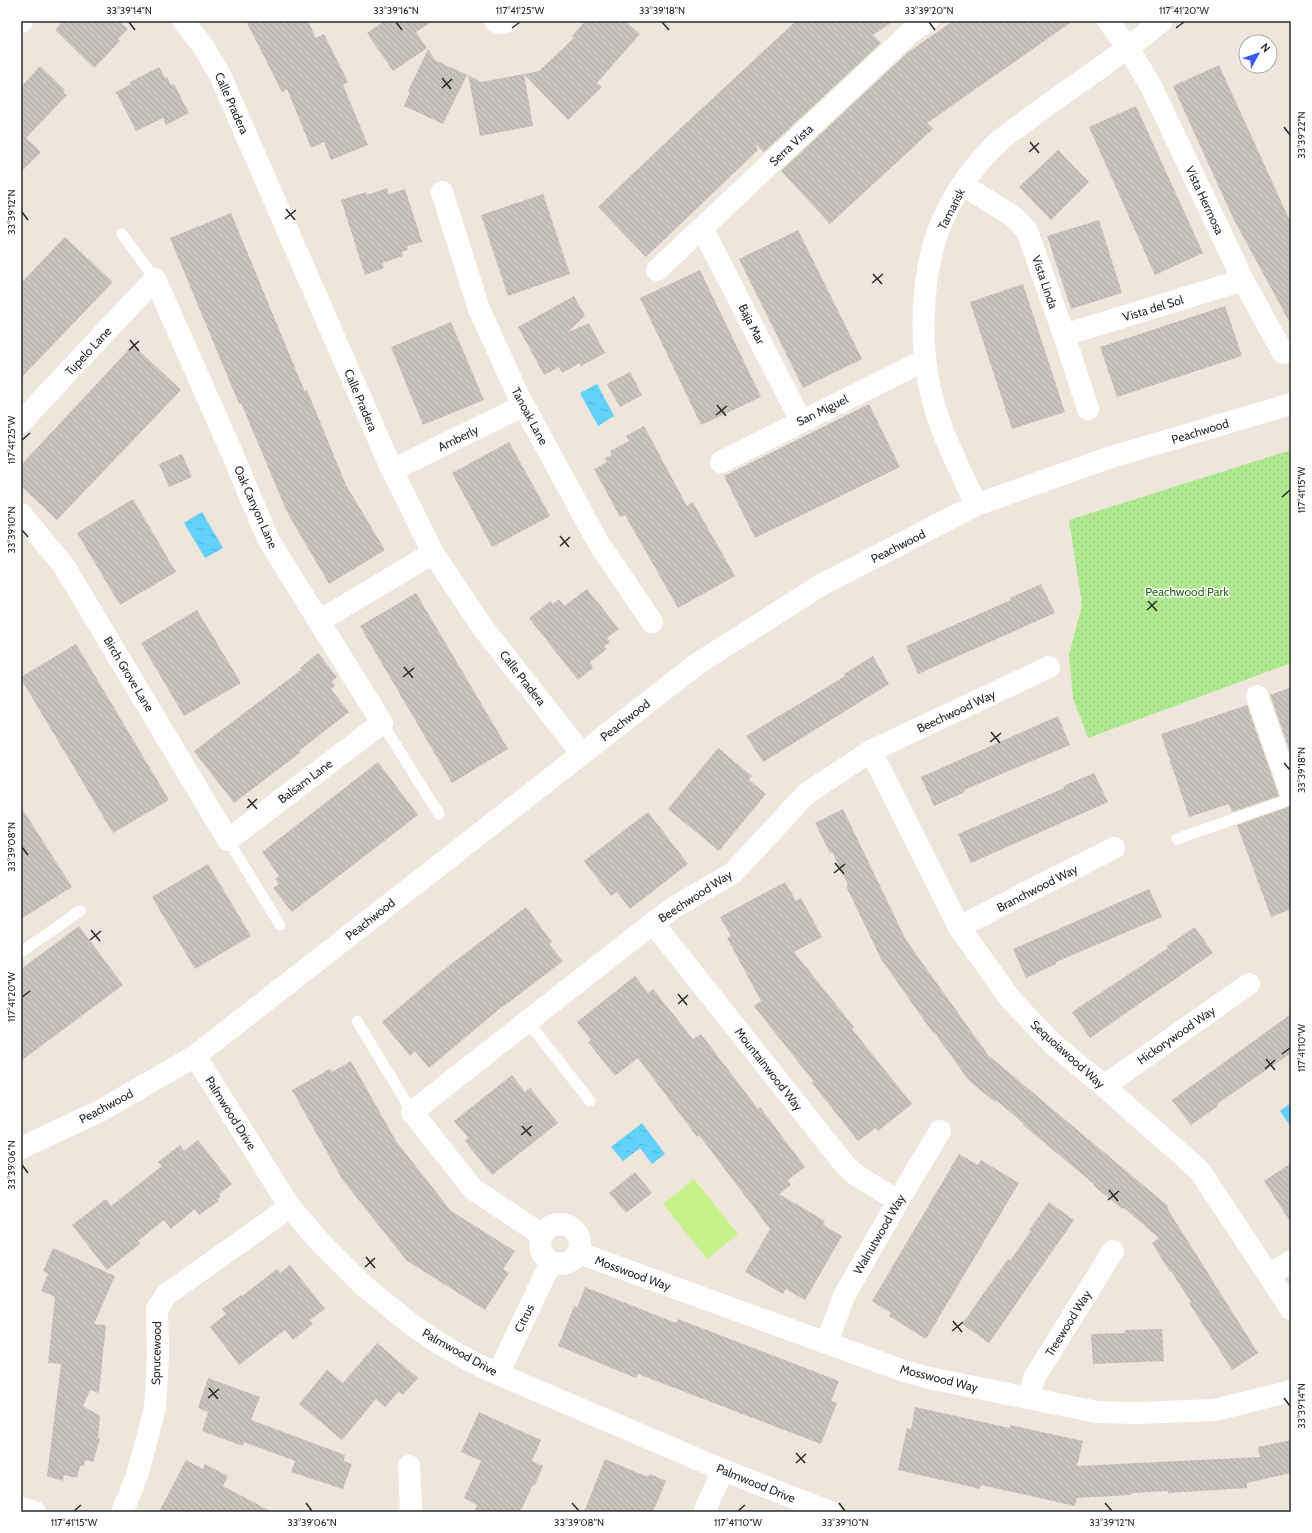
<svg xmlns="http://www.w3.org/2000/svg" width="1312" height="1533" viewBox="0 0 1312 1533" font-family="Cabin,sans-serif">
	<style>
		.green { fill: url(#green-dots) }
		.pitch { fill: #c6f38b }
		.water { fill: url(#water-ripples) }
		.building { fill: url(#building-back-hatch) }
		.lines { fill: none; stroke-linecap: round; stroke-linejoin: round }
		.lane { stroke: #fff; stroke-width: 11 }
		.street { stroke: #fff; stroke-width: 22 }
		.secondary { stroke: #fff; stroke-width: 22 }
		.ticks { fill: none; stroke: #2a2a2a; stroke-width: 1.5 }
		.labels { text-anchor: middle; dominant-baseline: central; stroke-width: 3; stroke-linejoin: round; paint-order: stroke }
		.street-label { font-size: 12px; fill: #2a2a2a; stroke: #fff }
		.park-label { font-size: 12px; fill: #256f12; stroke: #fff }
		.neatline { fill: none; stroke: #2a2a2a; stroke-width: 1.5 }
		.ticks-label { font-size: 10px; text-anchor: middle; fill: #2a2a2a }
	</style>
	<defs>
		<pattern id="green-dots" width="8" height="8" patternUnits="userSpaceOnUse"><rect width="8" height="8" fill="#afea91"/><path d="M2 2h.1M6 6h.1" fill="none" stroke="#97c97d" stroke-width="1.8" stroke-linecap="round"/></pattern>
		<pattern id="water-ripples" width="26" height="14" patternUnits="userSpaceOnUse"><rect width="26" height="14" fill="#62d1fb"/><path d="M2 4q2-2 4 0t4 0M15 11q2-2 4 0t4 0" fill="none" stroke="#55b4d7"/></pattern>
		<pattern id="building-back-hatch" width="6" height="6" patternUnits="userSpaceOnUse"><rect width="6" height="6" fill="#c9c3ba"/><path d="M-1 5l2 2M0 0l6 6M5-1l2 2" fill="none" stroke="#ada8a0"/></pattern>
	</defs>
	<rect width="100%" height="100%" fill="#eee6da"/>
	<path class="green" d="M1291,450V663L1088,738L1073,698L1069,655L1082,605L1069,520Z"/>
	<path class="pitch" d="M694,1179L738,1234L707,1259L663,1204Z"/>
	<g class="water">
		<path d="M597,384L614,416L598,426L580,393Z"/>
		<path d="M202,512L223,548L205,558L184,523Z"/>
		<path d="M1291,1103V1127L1280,1111Z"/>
		<path d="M642,1123L665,1154L652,1164L640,1148L623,1161L611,1147Z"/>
	</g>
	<g class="building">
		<path d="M63,21H119L128,29L118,39L120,41L94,68L55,30Z"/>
		<path d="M246,21H308L316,38L324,34L348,82L343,85L368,145L331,160L324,142L311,148L287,89L282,92Z"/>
		<path d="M384,21H433L416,32L427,48L393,71L367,33Z"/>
		<path d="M585,21H625L640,34L597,83L602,87L568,120L524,74L539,71L574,38L572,36Z"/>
		<path d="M796,21H894L873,35L881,43L764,152L755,143L758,150L646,257L598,207L684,125Z"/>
		<path d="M953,21H1073L927,123L933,129L830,224L781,171L907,53Z"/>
		<path d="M428,49L435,60L467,75L443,124L404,106L410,92L408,91Z"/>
		<path d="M1219,65L1291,223V325L1233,218L1173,86Z"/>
		<path d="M40,66L65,90L63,92L67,95L26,138L41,152L21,172V87Z"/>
		<path d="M159,67L165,78L167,77L171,85L174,84L189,113L166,125L163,118L136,131L116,92L131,84L130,82Z"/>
		<path d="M524,74L533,126L480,136L468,75L481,82Z"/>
		<path d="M1136,106L1203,253L1155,275L1089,127Z"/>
		<path d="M1058,150L1089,182L1051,220L1019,187Z"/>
		<path d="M387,188L389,194L405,189L422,242L407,246L408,250L402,252L403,256L382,263L384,268L365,275L341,200L366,192L367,195Z"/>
		<path d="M543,194L570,274L508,296L481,215Z"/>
		<path d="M231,213L305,392L307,390L346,485L385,550L329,584L287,512L241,403L239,404L170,238Z"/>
		<path d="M1099,220L1122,293L1071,309L1047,236Z"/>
		<path d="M798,230L862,359L803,388L739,259Z"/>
		<path d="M65,237L113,282L21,378V283Z"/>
		<path d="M700,270L761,397L701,425L640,298Z"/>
		<path d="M1023,284L1065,412L1012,429L970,302Z"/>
		<path d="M574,296L585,316L568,332L589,323L605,353L581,366L580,363L562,373L559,367L544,375L518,327Z"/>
		<path d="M1225,306L1242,356L1117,397L1100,347Z"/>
		<path d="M451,322L484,400L423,425L391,347Z"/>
		<path d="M133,345L181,390L57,520L21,486V465Z"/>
		<path d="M630,372L642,395L620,407L607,384Z"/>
		<path d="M869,404L900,467L755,538L724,476Z"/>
		<path d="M644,426L687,506L693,502L735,576L678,608L625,515L620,517L594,469L607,462L605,458L612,455L610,451L629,441L626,436Z"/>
		<path d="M509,442L550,516L492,547L452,473Z"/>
		<path d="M182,454L192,477L169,487L159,464Z"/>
		<path d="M133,499L176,572L120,605L77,533Z"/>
		<path d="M1041,584L1055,613L918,674L906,646L1011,600L1010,598Z"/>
		<path d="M587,589L619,629L607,638L610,642L604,646L607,649L590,662L593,668L578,680L529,618L551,601L553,604L559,599L564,606Z"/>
		<path d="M416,593L508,749L452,783L360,626Z"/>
		<path d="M197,610L241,683L184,716L141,643Z"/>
		<path d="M76,644L169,800L113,833L21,679V677Z"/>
		<path d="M318,653L337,677L332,681L335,686L331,689L349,712L299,751L301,752L234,803L194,751L301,670L300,668Z"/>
		<path d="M873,656L889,684L763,762L746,736L845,676L844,674Z"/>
		<path d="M1291,687V755L1270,695Z"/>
		<path d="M1247,705L1279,796L1232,812L1229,804L1189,817L1161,734Z"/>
		<path d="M1058,716L1070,745L964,790L965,792L934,806L921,777Z"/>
		<path d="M718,748L752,776L749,780L766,794L719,851L668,809Z"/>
		<path d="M378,762L418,815L292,912L273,888L279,884L275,879L279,876L262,852Z"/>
		<path d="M1094,773L1108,802L971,863L958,834L1064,788L1063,786Z"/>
		<path d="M1291,806V909L1271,917L1237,825Z"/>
		<path d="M21,807L72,887L21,919Z"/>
		<path d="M843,809L906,940L988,1055L1168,1206L1167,1208L1258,1353L1232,1370L1189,1303L1191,1302L1171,1271L1170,1272L1152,1243L1159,1238L1124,1208L1122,1209L1093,1185L1094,1184L1023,1125L1024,1124L996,1100L995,1102L969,1081L934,1032L933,1033L881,959L846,886L848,885L832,852L830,853L815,823Z"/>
		<path d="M648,812L688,864L630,909L617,892L611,896L584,861Z"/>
		<path d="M208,864L251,936L195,969L152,897Z"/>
		<path d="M785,882L796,901L801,898L822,937L794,952L854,1027L852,1029L912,1104L878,1131L876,1128L858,1141L812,1083L814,1082L754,1006L761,1001L727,938L731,936L720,917Z"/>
		<path d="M1149,889L1162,917L1056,962V964L1026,978L1013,949Z"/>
		<path d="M526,907L552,942L549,944L563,961L504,1006H503L429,1068L415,1051L410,1056L382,1022L442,971Z"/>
		<path d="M79,926L123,985L21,1061V969Z"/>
		<path d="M1195,927L1213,953L1090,1038L1072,1012L1168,948L1167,946Z"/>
		<path d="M635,976L648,993L653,989L693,1039L701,1034L758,1109L760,1107L805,1167L788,1180L791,1185L779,1194L825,1221L823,1225L842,1236L805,1300L786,1289L783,1294L745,1272L770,1229L699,1135L697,1137L638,1058L615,1076L588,1042L591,1040L577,1022Z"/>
		<path d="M1291,1014V1053L1217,1104L1218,1106L1191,1125L1172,1100Z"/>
		<path d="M351,1061L396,1141L451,1211L515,1251L503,1269L509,1273L485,1310L406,1260L342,1179L292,1090L330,1069L332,1072Z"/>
		<path d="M512,1075L525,1092L530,1088L558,1123L492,1175L465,1141L468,1138L454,1121Z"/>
		<path d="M198,1140L232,1184L219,1194L221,1197L217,1199L219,1201L199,1215L195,1209L171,1229L164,1220L138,1241L140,1244L107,1270L72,1225L106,1199L111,1206L162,1166L158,1162L180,1145L184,1151Z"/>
		<path d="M959,1154L978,1165L981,1160L1019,1183L926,1339L889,1316L891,1313L872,1301Z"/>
		<path d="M1291,1163V1223L1264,1181Z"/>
		<path d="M635,1172L652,1193L626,1213L609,1193Z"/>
		<path d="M1049,1202L1074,1220L989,1343L962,1324L1008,1259L1010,1261L1031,1231L1029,1230Z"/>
		<path d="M53,1248L115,1276L94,1324L106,1325L99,1393L90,1390L83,1406L100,1416L98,1438L100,1439L93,1462L85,1460L84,1466H80L77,1478L64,1475L63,1481L47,1476L61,1364L48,1363L55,1297L41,1291L48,1274L43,1271Z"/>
		<path d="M290,1265L325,1309L310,1320L313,1324L293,1340L285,1330L239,1365L210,1327L226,1314L222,1309L241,1295L242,1296L277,1269L280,1273Z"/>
		<path d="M585,1287L676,1323L678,1319L839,1381L831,1401L837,1403L821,1444L638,1374L636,1378L558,1346L574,1306L577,1308Z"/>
		<path d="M1162,1329L1164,1361L1093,1364L1091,1334L1125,1333V1330Z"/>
		<path d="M377,1343L418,1378L403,1395L398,1392L385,1407L376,1399L342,1440L299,1404L327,1370L343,1383Z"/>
		<path d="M208,1378L260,1397L251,1420L345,1455L344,1461L352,1464L343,1489L291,1472L295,1461L244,1442L243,1446L202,1431L208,1412L198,1408Z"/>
		<path d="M915,1407L1010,1428V1425L1083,1441L1077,1466L1260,1457L1258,1447L1291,1440V1473L1247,1483V1488L1168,1493V1491L1131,1493L1132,1495L1077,1498L1075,1506L981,1485L980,1489L898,1470L907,1428L911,1429Z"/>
		<path d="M479,1412L541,1440L532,1461L543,1466L535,1485H533L520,1512H474L477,1505L464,1498L481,1461L461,1452Z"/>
		<path d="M605,1459L648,1477L650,1474L666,1481L653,1512H584Z"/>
		<path d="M186,1460L203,1469L205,1464L228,1476L223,1486L272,1512H159Z"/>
	</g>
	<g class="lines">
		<g class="lane">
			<path d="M122,234L155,279"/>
			<path d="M382,723L439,814"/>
			<path d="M1177,839L1291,799"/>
			<path d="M228,840L280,925"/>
			<path d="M21,952L80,911"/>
			<path d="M357,1021L412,1112"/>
			<path d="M528,1022L590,1101"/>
		</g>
		<g class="street">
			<path d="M183,21L203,46L219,73L392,470L433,553L483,628L582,754"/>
			<path d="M495,21L499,23L508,21"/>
			<path d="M1108,21L1128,48L1151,86L1243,280L1283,353"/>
			<path d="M21,22L22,21"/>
			<path d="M963,185L1014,217L1027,231L1064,335L1088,409"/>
			<path d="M442,192L479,309L518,395L599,544L652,622"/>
			<path d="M702,228L801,421"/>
			<path d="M657,270L911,32L927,21"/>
			<path d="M1064,335L1243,280"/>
			<path d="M21,422L155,279L232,453L268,539L382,723L228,840L64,566L21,514"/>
			<path d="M721,462L925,360"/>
			<path d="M392,470L523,406"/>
			<path d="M976,505C960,469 940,432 931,393C919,345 921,271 941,224C953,195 973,167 995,145C1002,138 1011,132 1019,126C1036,113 1053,101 1070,89C1102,67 1132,45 1162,21"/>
			<path d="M319,621L433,553"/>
			<path d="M1257,696L1291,793"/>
			<path d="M871,751L959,927L1011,1000L1053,1044L1104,1086L1200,1171L1291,1309"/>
			<path d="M653,923L845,1165L856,1175L898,1201"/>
			<path d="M959,927L1114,848"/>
			<path d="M1104,1086L1249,984"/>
			<circle cx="560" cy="1244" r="20"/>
			<path d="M542,1235L473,1189L412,1112L653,923L673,908L733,873L806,794L871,751L1049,667"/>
			<path d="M579,1253L904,1371L929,1378L1097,1412L1136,1413L1215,1410L1291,1391"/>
			<path d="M1269,1275L1291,1261"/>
			<path d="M827,1342L844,1296L898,1201L940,1131"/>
			<path d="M498,1374L551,1262"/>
			<path d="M1029,1398L1034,1378L1113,1251"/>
			<path d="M409,1466L411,1507L410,1512"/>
			<path d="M21,1508L35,1512"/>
			<path d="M122,1512L137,1476L155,1408L158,1357L157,1309L167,1294L290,1207"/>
			<path d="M704,1512L723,1470"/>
		</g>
		<g class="secondary">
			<path d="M195,1056L290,1207L319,1241L364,1286L412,1325L439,1343L468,1360L498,1374L723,1470L830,1512"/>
			<path d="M21,1148L100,1111L195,1056L697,664L821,585L976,505L1108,458L1291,404"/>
		</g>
	</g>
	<path class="ticks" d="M129,22L135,30M396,22L402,30M662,22L669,30M929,22L935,30M512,28L520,22M1176,28L1184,22M442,78L451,89M442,88L452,79M1284,127L1290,135M1030,142L1039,153M1029,152L1039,143M286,209L295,220M22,212L28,220M285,219L296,210M873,274L882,284M872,283L883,274M130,340L139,351M129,350L139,341M717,405L726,416M716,415L727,406M22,440L30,433M1282,497L1290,490M22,530L28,537M560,536L569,547M560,546L570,537M1148,601L1157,611M1147,610L1157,601M404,667L413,678M403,677L414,668M991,732L1000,743M990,742L1001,733M1284,763L1290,770M248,799L257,809M247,808L257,799M22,847L28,855M835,863L844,874M834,873L845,864M91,930L100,941M90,940L101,931M678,994L687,1005M22,997L30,991M678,1004L688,995M1282,1054L1290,1048M1266,1059L1275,1070M1265,1069L1275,1060M522,1126L531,1136M521,1135L532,1126M22,1165L28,1173M1109,1190L1118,1201M1108,1200L1119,1191M366,1257L375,1268M365,1267L375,1258M953,1321L962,1332M952,1331L963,1322M209,1388L218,1399M208,1398L219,1389M1284,1398L1290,1406M796,1453L805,1463M796,1463L806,1454M306,1503L312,1511M572,1503L579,1511M839,1503L845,1511M1105,1503L1112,1511M74,1511L81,1505M738,1511L745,1505"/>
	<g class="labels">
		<g class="street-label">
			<text transform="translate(232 103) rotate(66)">Calle Pradera</text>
			<text transform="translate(791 145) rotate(-43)">Serra Vista</text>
			<text transform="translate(1205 200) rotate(65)">Vista Hermosa</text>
			<text transform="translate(951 209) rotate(-63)">Tamarisk</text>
			<text transform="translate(1045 282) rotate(71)">Vista Linda</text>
			<text transform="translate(1153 308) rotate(-17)">Vista del Sol</text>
			<text transform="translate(752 324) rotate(63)">Baja Mar</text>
			<text transform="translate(88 351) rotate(-47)">Tupelo Lane</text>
			<text transform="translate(361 400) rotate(67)">Calle Pradera</text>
			<text transform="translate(822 410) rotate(-26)">San Miguel</text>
			<text transform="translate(530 416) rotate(62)">Tanoak Lane</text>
			<text transform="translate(1200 431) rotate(-17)">Peachwood</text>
			<text transform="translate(458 438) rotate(-26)">Amberly</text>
			<text transform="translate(256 507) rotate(66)">Oak Canyon Lane</text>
			<text transform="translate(898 546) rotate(-27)">Peachwood</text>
			<text transform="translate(129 674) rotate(59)">Birch Grove Lane</text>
			<text transform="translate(523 678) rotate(52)">Calle Pradera</text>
			<text transform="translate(956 711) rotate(-25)">Beechwood Way</text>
			<text transform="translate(625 720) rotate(-38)">Peachwood</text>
			<text transform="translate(305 781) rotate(-37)">Balsam Lane</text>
			<text transform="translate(1037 888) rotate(-27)">Branchwood Way</text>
			<text transform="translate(695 896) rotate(-33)">Beechwood Way</text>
			<text transform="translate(370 919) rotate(-38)">Peachwood</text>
			<text transform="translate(1176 1035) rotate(-35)">Hickorywood Way</text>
			<text transform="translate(1068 1054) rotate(42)">Sequoiawood Way</text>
			<text transform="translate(769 1069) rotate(52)">Mountainwood Way</text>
			<text transform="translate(106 1106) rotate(-28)">Peachwood</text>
			<text transform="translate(231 1113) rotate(58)">Palmwood Drive</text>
			<text transform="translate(879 1234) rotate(-60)">Walnutwood Way</text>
			<text transform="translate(633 1273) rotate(20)">Mosswood Way</text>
			<text transform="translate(524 1318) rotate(-64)">Citrus</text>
			<text transform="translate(1068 1323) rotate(-58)">Treewood Way</text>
			<text transform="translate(460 1352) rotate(29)">Palmwood Drive</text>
			<text transform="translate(156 1353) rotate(-89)">Sprucewood</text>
			<text transform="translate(939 1378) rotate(14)">Mosswood Way</text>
			<text transform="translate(756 1483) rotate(22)">Palmwood Drive</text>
		</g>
		<g class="park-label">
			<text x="1187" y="591">Peachwood Park</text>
		</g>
	</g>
	<rect width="1312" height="1533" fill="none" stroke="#ffffff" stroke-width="44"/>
	<g transform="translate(1258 54) rotate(50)"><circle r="19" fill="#ffffff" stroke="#aaaaaa"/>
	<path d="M0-3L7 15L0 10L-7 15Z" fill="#365aff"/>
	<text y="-6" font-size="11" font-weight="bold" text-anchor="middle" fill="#2a2a2a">N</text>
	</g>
	<rect x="22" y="22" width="1268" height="1489" class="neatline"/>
	<g class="ticks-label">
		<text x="129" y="14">33°39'14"N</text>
		<text x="396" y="14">33°39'16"N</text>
		<text x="520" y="14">117°41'25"W</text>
		<text x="662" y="14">33°39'18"N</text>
		<text x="929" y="14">33°39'20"N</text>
		<text x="1184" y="14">117°41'20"W</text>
		<text transform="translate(1301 135) rotate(-90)" y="4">33°39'22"N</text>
		<text transform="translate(11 212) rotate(-90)" y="4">33°39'12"N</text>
		<text transform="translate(11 440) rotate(-90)" y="4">117°41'25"W</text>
		<text transform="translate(1301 490) rotate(-90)" y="4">117°41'15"W</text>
		<text transform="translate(11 530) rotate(-90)" y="4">33°39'10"N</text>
		<text transform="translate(1301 770) rotate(-90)" y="4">33°39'18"N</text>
		<text transform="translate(11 847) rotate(-90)" y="4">33°39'08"N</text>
		<text transform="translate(11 997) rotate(-90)" y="4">117°41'20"W</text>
		<text transform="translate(1301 1048) rotate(-90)" y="4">117°41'10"W</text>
		<text transform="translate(11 1165) rotate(-90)" y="4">33°39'06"N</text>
		<text transform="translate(1301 1406) rotate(-90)" y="4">33°39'14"N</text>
		<text x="74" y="1526">117°41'15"W</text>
		<text x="312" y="1526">33°39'06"N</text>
		<text x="579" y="1526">33°39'08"N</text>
		<text x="738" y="1526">117°41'10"W</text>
		<text x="845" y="1526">33°39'10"N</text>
		<text x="1112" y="1526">33°39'12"N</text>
	</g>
</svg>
